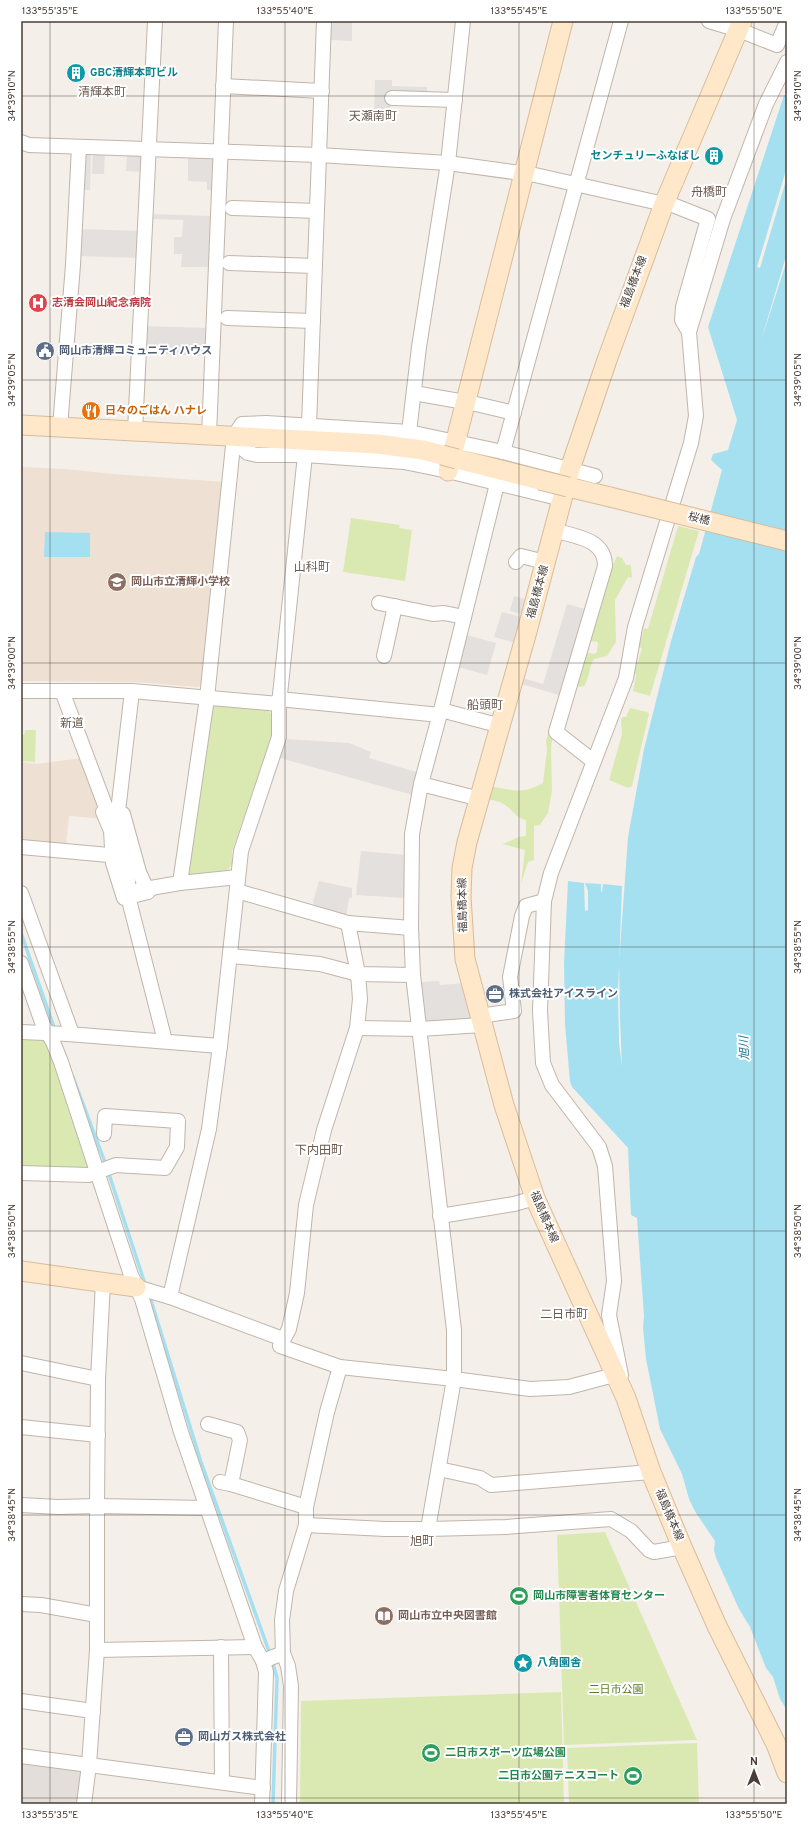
<svg xmlns="http://www.w3.org/2000/svg" width="808" height="1825" viewBox="0 0 808 1825" font-family="Overpass,'Noto Sans JP',sans-serif">
	<style>
		.industrial { fill: #e4deda }
		.education { fill: #eee1d3 }
		.green { fill: #dae9b2 }
		.parking { fill: #e3e0de }
		.water { fill: #a5e0f1 }
		.lines { fill: none; stroke-linecap: round; stroke-linejoin: round }
		.stream { stroke: #a5e0f1; stroke-width: 3.5 }
		.street-casing { stroke: #c0b5ab; stroke-width: 16 }
		.secondary-casing { stroke: #d8bc9b; stroke-width: 21 }
		.street { stroke: #fff; stroke-width: 14 }
		.secondary { stroke: #ffe8c9; stroke-width: 19 }
		.secondary-bridge-casing { stroke: #d8bc9b; stroke-width: 21; stroke-linecap: butt }
		.secondary-bridge { stroke: #ffe8c9; stroke-width: 19 }
		.ticks { fill: none; stroke: #483e37; stroke-width: 1; stroke-opacity: 0.45 }
		.labels { text-anchor: middle; dominant-baseline: central; stroke-width: 4; stroke-linejoin: round; paint-order: stroke }
		.culture-label { font-size: 11px; font-weight: bold; fill: #0d838f; stroke: #fff; text-anchor: start }
		.street-label { font-size: 11px; fill: #483e37; stroke: #fff }
		.health-label { font-size: 11px; font-weight: bold; fill: #be3a42; stroke: #fff; text-anchor: start }
		.service-label { font-size: 11px; font-weight: bold; fill: #4e5e75; stroke: #fff; text-anchor: start }
		.food-label { font-size: 11px; font-weight: bold; fill: #c56008; stroke: #fff; text-anchor: start }
		.education-label { font-size: 11px; font-weight: bold; fill: #785e54; stroke: #fff; text-anchor: start }
		.leisure-label { font-size: 11px; font-weight: bold; fill: #27864d; stroke: #fff; text-anchor: start }
		.park-label { font-size: 11px; fill: #587c29; stroke: #fff }
		.neighbourhood-label { font-size: 12px; fill: #6b5a4e; stroke: #fff }
		.water-label { font-size: 12px; font-style: italic; fill: #287b95; stroke: #fff }
		.neatline { fill: none; stroke: #483e37; stroke-width: 1.5 }
		.ticks-label { font-size: 10px; text-anchor: middle; fill: #483e37 }
	</style>
	<rect width="100%" height="100%" fill="#f5efe9"/>
	<path class="industrial" d="M21,1760L84,1769L80,1804H21Z"/>
	<g class="education">
		<path d="M21,467L65,469L113,474L225,482L203,684L198,687L136,682L21,681Z"/>
		<path d="M82,758L104,819L69,816L66,844L21,841V762L36,764Z"/>
	</g>
	<g class="green">
		<path d="M351,518L400,525L399,528L412,530L405,581L343,572Z"/>
		<path d="M678,526L699,531L650,696L633,691L636,675L633,668L635,662H638L642,648L639,647L644,628L648,629Z"/>
		<path d="M617,556L622,558L626,565H631L632,578L628,577L615,600L616,642L607,656L594,659C589,666 590,677 584,686L579,687L576,685L584,652L594,654L597,652L598,642L588,641L612,563H614Z"/>
		<path d="M218,704L267,709L272,715V736L232,851V864L227,871L190,877L186,874L210,710Z"/>
		<path d="M557,705L551,748L552,791L548,813L540,825L534,826V860L528,862L521,884L525,850L502,844C511,842 516,836 526,836V820C516,818 513,810 505,805C500,801 492,800 486,799L490,786C512,790 522,795 543,783L547,750L546,741Z"/>
		<path d="M630,708L647,712L649,714L632,786L628,788L609,780L622,734L621,719L623,717H626Z"/>
		<path d="M25,730H36L35,762L21,761V735H24Z"/>
		<path d="M21,1037L42,1038L50,1045L91,1167L88,1170L21,1168Z"/>
		<path d="M605,1532L697,1740L564,1745L557,1535Z"/>
		<path d="M561,1692L564,1804H300L301,1701Z"/>
		<path d="M697,1743L699,1804H569L567,1748Z"/>
	</g>
	<g class="parking">
		<path d="M329,21H352V41L329,40Z"/>
		<path d="M375,80H392V86L427,87V96L391,95L390,118L374,117Z"/>
		<path d="M82,151H91L90,190H81Z"/>
		<path d="M93,151H105L104,174H92Z"/>
		<path d="M127,153H143L142,172L126,171Z"/>
		<path d="M188,153L216,154L215,190H207V182L188,181Z"/>
		<path d="M149,214L213,216L212,267H181L182,254H174V237H182L183,220L149,219Z"/>
		<path d="M79,229L140,231L139,258L78,256Z"/>
		<path d="M144,326L208,328L207,356L143,353Z"/>
		<path d="M514,596L531,601L527,616L510,611Z"/>
		<path d="M567,604L585,609L559,695L518,683L519,677L543,684Z"/>
		<path d="M502,612L526,618L519,644L494,637Z"/>
		<path d="M467,635L496,643L487,675L458,667Z"/>
		<path d="M285,739L349,743L371,752L369,758L420,773L413,795L280,758Z"/>
		<path d="M361,851L406,855L405,898L356,895Z"/>
		<path d="M319,881L352,888V898H349L346,918L317,909L313,902Z"/>
		<path d="M439,981L440,985L466,983L476,1021L425,1024L421,982Z"/>
	</g>
	<g class="water">
		<path d="M784,95L787,96V167L757,267L760,268L787,177V253L761,341L787,260V1710L780,1699L773,1677L766,1668L750,1627L739,1609L716,1558L714,1550L715,1541L696,1513L689,1499L682,1474L660,1429L646,1359L643,1328L644,1316L637,1218L631,1215L628,1148L572,1087L570,1082L565,1024L564,963L568,881L584,883L585,911L588,910V891L585,883L601,884V892H602L603,884L622,886L618,993L619,1042L622,1067L620,1017L619,963L628,837L644,749L671,641L696,557L699,554L722,470L711,460L713,454L728,450L737,420L708,327Z"/>
		<path d="M45,532L90,533V557H44Z"/>
	</g>
	<g class="lines">
		<g class="stream">
			<path d="M21,933L55,1030"/>
			<path d="M73,1077L106,1165"/>
			<path d="M108,1171L146,1287"/>
			<path d="M149,1294L201,1462L270,1654"/>
			<path d="M272,1660L277,1678L273,1804"/>
		</g>
		<g class="street-casing">
			<g id="street">
				<path d="M709,21L739,30L777,45L787,22"/>
				<path d="M223,86L322,91"/>
				<path d="M392,98L455,100"/>
				<path d="M21,142L29,145L319,155L448,163L535,175L664,204"/>
				<path d="M665,202L708,219L683,307L682,320L689,332"/>
				<path d="M232,208L317,211"/>
				<path d="M229,263L315,266"/>
				<path d="M227,318L313,321"/>
				<path d="M414,393L476,404L514,413"/>
				<path d="M309,425L324,21"/>
				<path d="M60,427L73,265L79,147"/>
				<path d="M135,431L155,21"/>
				<path d="M409,432L419,347L448,163L463,21"/>
				<path d="M209,435L226,21"/>
				<path d="M234,436L242,448L248,453L257,455H305L404,462L448,471L562,499"/>
				<path d="M503,452L621,21"/>
				<path d="M554,530C575,537 605,538 605,566L556,732L593,761"/>
				<path d="M516,562L521,556L545,562"/>
				<path d="M379,603L433,614L444,613L464,617"/>
				<path d="M384,656L395,606"/>
				<path d="M21,691H132L279,704"/>
				<path d="M62,691L114,829L128,881L129,900L165,1041"/>
				<path d="M279,699L440,715"/>
				<path d="M441,710L501,726"/>
				<path d="M421,784L480,799"/>
				<path d="M112,810L123,814L139,872L148,892L124,898L113,863L111,831L103,812Z"/>
				<path d="M117,820L132,691"/>
				<path d="M21,847L120,856"/>
				<path d="M180,883L207,698L234,436L242,424L266,423L409,432L503,452L595,476"/>
				<path d="M139,890L180,883L238,877"/>
				<path d="M237,891L348,923L411,928"/>
				<path d="M21,893L72,1034"/>
				<path d="M348,923L358,974L360,999L357,1028L324,1130L306,1205L297,1293L289,1329L280,1346L340,1367L454,1379L530,1389L569,1387L614,1375"/>
				<path d="M230,956L320,964L358,974L413,975"/>
				<path d="M21,963L43,1025L53,1042L61,1062L131,1275L142,1299L181,1432L255,1647L263,1661L266,1672L262,1804"/>
				<path d="M479,1016L514,1011L510,977L522,916L526,906L544,901"/>
				<path d="M357,1028L420,1029L482,1025"/>
				<path d="M21,1032L68,1034L220,1046"/>
				<path d="M21,1173L89,1175L116,1165L165,1168L177,1147L178,1121L105,1116L104,1134"/>
				<path d="M440,1216L514,1204L535,1198"/>
				<path d="M136,1287L170,1297L283,1339"/>
				<path d="M170,1297L209,1129L220,1046L241,851L279,737V704L305,455"/>
				<path d="M21,1363L98,1379"/>
				<path d="M621,1375L609,1315L614,1281L605,1166L599,1147L552,1085L543,1063L540,1011L544,901L551,873L626,678L635,627L691,443L696,416L689,332L723,219L766,104L787,62"/>
				<path d="M208,1424L237,1432L240,1440L231,1484"/>
				<path d="M21,1427L98,1435"/>
				<path d="M439,1469L480,1478L491,1485L651,1472"/>
				<path d="M220,1482L231,1484L306,1507"/>
				<path d="M21,1505L58,1507L97,1506L207,1508"/>
				<path d="M306,1525L385,1529H428L506,1527L611,1519L631,1531L649,1550L654,1552L682,1547"/>
				<path d="M428,1529L454,1379V1330L413,975L411,928L412,834L421,784L441,710L497,484"/>
				<path d="M21,1604L41,1605L97,1615"/>
				<path d="M221,1647L222,1782"/>
				<path d="M97,1650L255,1647"/>
				<path d="M283,1653L288,1666L291,1686L289,1804"/>
				<path d="M263,1661L283,1653L282,1620L286,1591L306,1525V1507L327,1412L340,1367"/>
				<path d="M21,1701L93,1711"/>
				<path d="M21,1756L263,1788"/>
				<path d="M84,1804L89,1765L97,1650V1506L98,1379L103,1282"/>
			</g>
		</g>
		<g class="secondary-casing">
			<g id="secondary">
				<path d="M742,21L664,204L607,360L570,469L526,635L467,842L462,868L461,897L465,959L504,1105L535,1198L626,1398L651,1472L682,1547L717,1626L776,1744L787,1773"/>
				<path d="M21,425L377,444L423,450L442,455"/>
				<path d="M457,459L540,480"/>
				<path d="M448,471L563,21"/>
				<path d="M568,487L610,497"/>
				<path d="M21,1271L136,1287"/>
			</g>
		</g>
		<use href="#street" class="street"/>
		<use href="#secondary" class="secondary"/>
		<g class="secondary-bridge-casing">
			<g id="secondary-bridge">
				<path d="M442,455L457,459"/>
				<path d="M540,480L568,487"/>
				<path d="M610,497L787,541"/>
			</g>
		</g>
		<use href="#secondary-bridge" class="secondary-bridge"/>
	</g>
	<path class="ticks" d="M50,21V1804M285,21V1804M519,21V1804M754,21V1804M21,96H787M21,380H787M21,663H787M21,947H787M21,1231H787M21,1515H787M21,1798H787"/>
	<defs>
		<g id="building-disc" transform="scale(1)"><circle r="9.5" fill="#0f9aa8" stroke="#fff"/><path d="M-4-6H4V6H1V3H-1V6H-4ZM-2.5-4.3h1.7v1.8h-1.7ZM.8-4.3h1.7v1.8H.8ZM-2.5-1h1.7V.8h-1.7ZM.8-1h1.7V.8H.8Z" fill="#fff"/></g>
		<g id="hospital-disc" transform="scale(1)"><circle r="9.5" fill="#e0444e" stroke="#fff"/><path d="M-5-5h3v3.5h4V-5h3V5h-3V1.5h-4V5h-3Z" fill="#fff"/></g>
		<g id="civic-disc" transform="scale(1)"><circle r="9.5" fill="#5c6f8a" stroke="#fff"/><path d="M-.6-6.5H3V-4.5H.6V-3L4-1V1h2V6H-6V1h2V-1L-.6-3ZM-1.2 2.5V6h2.4V2.5Z" fill="#fff"/></g>
		<g id="restaurant-disc" transform="scale(1)"><circle r="9.5" fill="#e8710a" stroke="#fff"/><path d="M-5-6h1v4h1v-4h1v4h1v-4h1v5L-1.5 .5V6h-2V.5L-5-1ZM5-6V6H3V1.5H1.5Q1.5-4 5-6Z" fill="#fff"/></g>
		<g id="school-disc" transform="scale(1)"><circle r="9.5" fill="#8d6e63" stroke="#fff"/><path d="M0-5L7-2L0 1L-7-2ZM-4 1L0 2.5L4 1V4Q0 6-4 4Z" fill="#fff"/></g>
		<g id="office-disc" transform="scale(1)"><circle r="9.5" fill="#5c6f8a" stroke="#fff"/><path d="M-6-3h4V-5.5h4V-3h4V5H-6ZM-1-4.5V-3h2v-1.5ZM-6 0V1H6V0Z" fill="#fff"/></g>
		<g id="stadium-disc" transform="scale(1)"><circle r="9.5" fill="#2e9e5b" stroke="#fff"/><path d="M0-5a6.5 5 0 1 0 0 10a6.5 5 0 1 0 0-10ZM-3.5-1.8h7v3.6h-7Z" fill="#fff"/></g>
		<g id="library-disc" transform="scale(1)"><circle r="9.5" fill="#8d6e63" stroke="#fff"/><path d="M-6-4Q-3-5.5-.7-3.5V5Q-3 3-6 4ZM6-4Q3-5.5 .7-3.5V5Q3 3 6 4Z" fill="#fff"/></g>
		<g id="sight-disc" transform="scale(1)"><circle r="9.5" fill="#0f9aa8" stroke="#fff"/><path d="M0-6L1.8-2.2L6-1.7L2.9 1.2L3.7 5.4L0 3.3L-3.7 5.4L-2.9 1.2L-6-1.7L-1.8-2.2Z" fill="#fff"/></g>
	</defs>
	<g fill-rule="evenodd">
		<use href="#building-disc" x="76" y="73"/>
		<use href="#building-disc" x="714" y="156"/>
		<use href="#hospital-disc" x="38" y="303"/>
		<use href="#civic-disc" x="45" y="351"/>
		<use href="#restaurant-disc" x="91" y="411"/>
		<use href="#school-disc" x="117" y="582"/>
		<use href="#office-disc" x="495" y="994"/>
		<use href="#stadium-disc" x="519" y="1596"/>
		<use href="#library-disc" x="384" y="1616"/>
		<use href="#sight-disc" x="523" y="1663"/>
		<use href="#office-disc" x="184" y="1737"/>
		<use href="#stadium-disc" x="431" y="1753"/>
		<use href="#stadium-disc" x="633" y="1776"/>
	</g>
	<g class="labels">
		<g class="culture-label">
			<text x="90" y="73">GBC清輝本町ビル</text>
			<text x="700" y="156" text-anchor="end">センチュリーふなばし</text>
			<text x="537" y="1663">八角園舎</text>
		</g>
		<g class="street-label">
			<text transform="translate(634 282) rotate(-69)">福島橋本線</text>
			<text transform="translate(699 519) rotate(14)">桜橋</text>
			<text transform="translate(538 592) rotate(-75)">福島橋本線</text>
			<text transform="translate(463 905) rotate(-91)">福島橋本線</text>
			<text transform="translate(544 1217) rotate(67)">福島橋本線</text>
			<text transform="translate(669 1515) rotate(67)">福島橋本線</text>
		</g>
		<g class="health-label">
			<text x="52" y="303">志清会岡山紀念病院</text>
		</g>
		<g class="service-label">
			<text x="59" y="351">岡山市清輝コミュニティハウス</text>
			<text x="509" y="994">株式会社アイスライン</text>
			<text x="198" y="1737">岡山ガス株式会社</text>
		</g>
		<g class="food-label">
			<text x="105" y="411">日々のごはん ハナレ</text>
		</g>
		<g class="education-label">
			<text x="131" y="582">岡山市立清輝小学校</text>
			<text x="398" y="1616">岡山市立中央図書館</text>
		</g>
		<g class="leisure-label">
			<text x="533" y="1596">岡山市障害者体育センター</text>
			<text x="445" y="1753">二日市スポーツ広場公園</text>
			<text x="619" y="1776" text-anchor="end">二日市公園テニスコート</text>
		</g>
		<g class="park-label">
			<text x="616" y="1690">二日市公園</text>
		</g>
		<g class="neighbourhood-label">
			<text x="102" y="93">清輝本町</text>
			<text x="373" y="117">天瀬南町</text>
			<text x="709" y="193">舟橋町</text>
			<text x="312" y="568">山科町</text>
			<text x="485" y="706">船頭町</text>
			<text x="72" y="724">新道</text>
			<text x="319" y="1151">下内田町</text>
			<text x="564" y="1315">二日市町</text>
			<text x="422" y="1542">旭町</text>
		</g>
		<g class="water-label">
			<text transform="translate(745 1048) rotate(-92)">旭川</text>
		</g>
	</g>
	<rect width="808" height="1825" fill="none" stroke="#ffffff" stroke-width="44"/>
	<g transform="translate(754 1771)" stroke="#ffffff" stroke-width="3" paint-order="stroke">
	<path d="M0-3L7 15L0 10L-7 15Z" fill="#483e37"/>
	<text y="-6" font-size="11" font-weight="bold" text-anchor="middle" fill="#483e37">N</text>
	</g>
	<rect x="22" y="22" width="764" height="1781" class="neatline"/>
	<g class="ticks-label">
		<text x="50" y="14">133°55'35"E</text>
		<text x="285" y="14">133°55'40"E</text>
		<text x="519" y="14">133°55'45"E</text>
		<text x="754" y="14">133°55'50"E</text>
		<text transform="translate(11 96) rotate(-90)" y="4">34°39'10"N</text>
		<text transform="translate(797 96) rotate(-90)" y="4">34°39'10"N</text>
		<text transform="translate(11 380) rotate(-90)" y="4">34°39'05"N</text>
		<text transform="translate(797 380) rotate(-90)" y="4">34°39'05"N</text>
		<text transform="translate(11 663) rotate(-90)" y="4">34°39'00"N</text>
		<text transform="translate(797 663) rotate(-90)" y="4">34°39'00"N</text>
		<text transform="translate(11 947) rotate(-90)" y="4">34°38'55"N</text>
		<text transform="translate(797 947) rotate(-90)" y="4">34°38'55"N</text>
		<text transform="translate(11 1231) rotate(-90)" y="4">34°38'50"N</text>
		<text transform="translate(797 1231) rotate(-90)" y="4">34°38'50"N</text>
		<text transform="translate(11 1515) rotate(-90)" y="4">34°38'45"N</text>
		<text transform="translate(797 1515) rotate(-90)" y="4">34°38'45"N</text>
		<text x="50" y="1818">133°55'35"E</text>
		<text x="285" y="1818">133°55'40"E</text>
		<text x="519" y="1818">133°55'45"E</text>
		<text x="754" y="1818">133°55'50"E</text>
	</g>
</svg>
